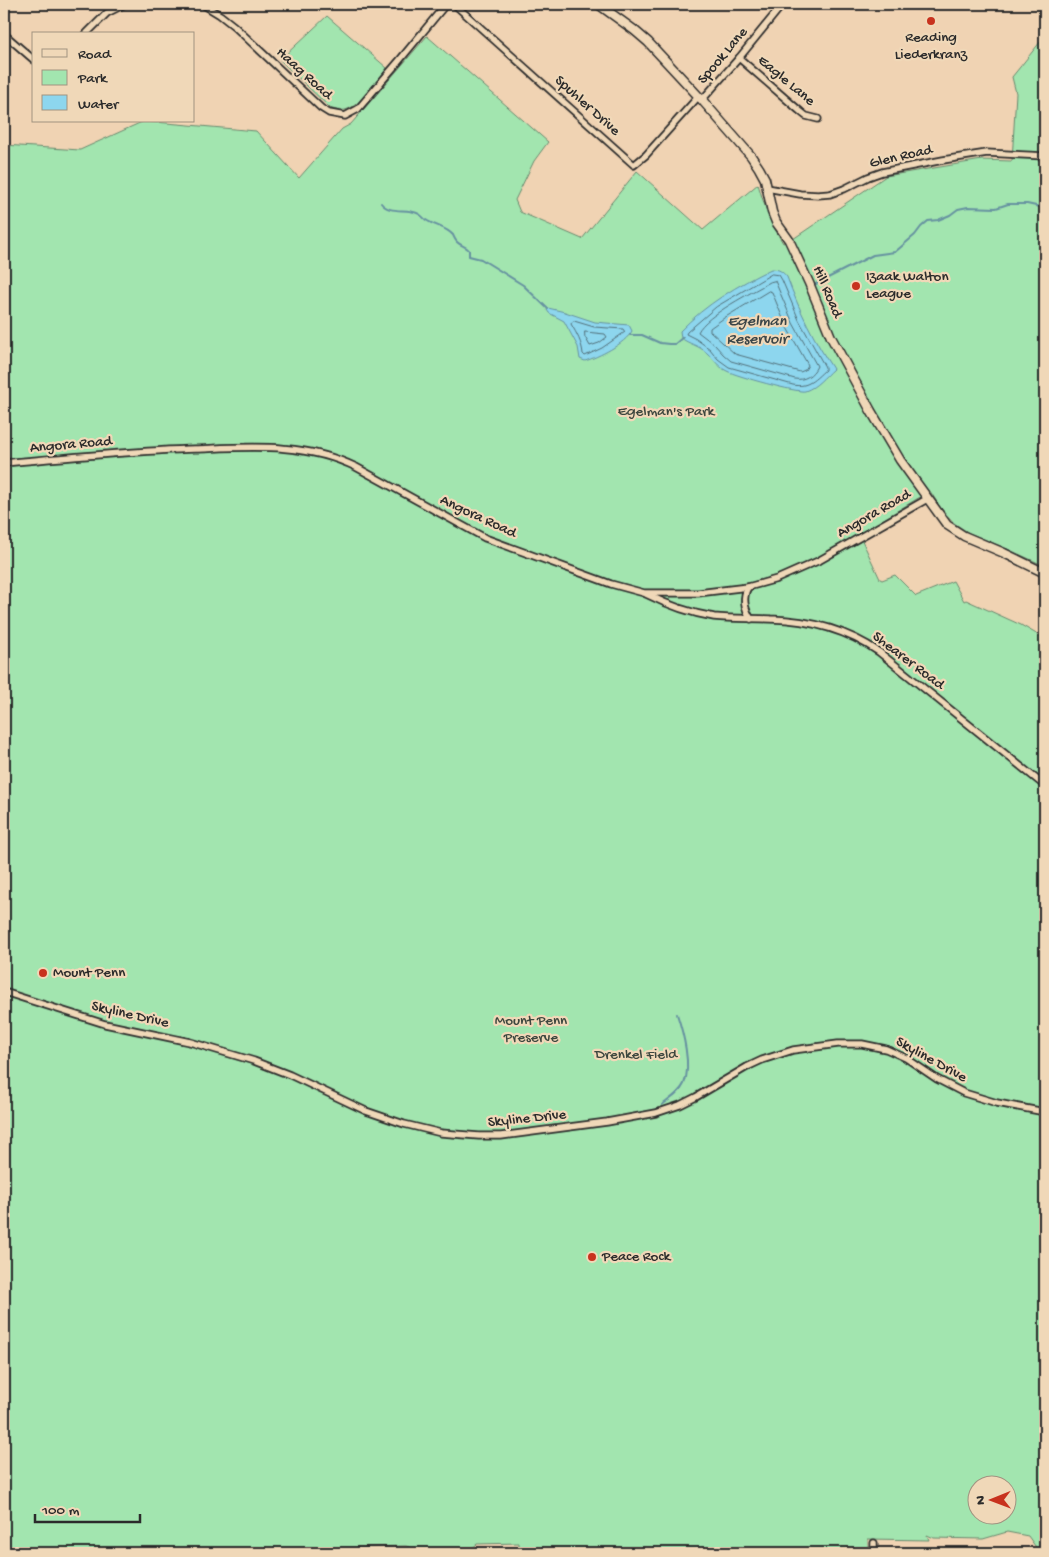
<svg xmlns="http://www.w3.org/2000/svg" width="1049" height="1557" viewBox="0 0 1049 1557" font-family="'Gochi Hand',sans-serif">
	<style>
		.green { fill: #a2e5af; stroke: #66886d; fill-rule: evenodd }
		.water { fill: #8dd6ee; stroke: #6692a0 }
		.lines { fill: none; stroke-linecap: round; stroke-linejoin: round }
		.shore { stroke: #526f79; stroke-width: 1 }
		.stream { stroke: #6692a0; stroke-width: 2 }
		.minor-casing { stroke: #2b2b2b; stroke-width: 9 }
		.tertiary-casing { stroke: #2b2b2b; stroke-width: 11 }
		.minor { stroke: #f0d8b8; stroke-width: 5.5 }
		.tertiary { stroke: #f0d8b8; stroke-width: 8 }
		.poi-dot { fill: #c8321e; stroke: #f0d8b8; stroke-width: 2 }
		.labels { text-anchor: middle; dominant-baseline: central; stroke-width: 4.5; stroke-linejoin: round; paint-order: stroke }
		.poi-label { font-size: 15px; fill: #2b2b2b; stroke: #f0d8b8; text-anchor: start }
		.street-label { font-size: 15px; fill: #2b2b2b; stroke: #f0d8b8 }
		.park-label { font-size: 15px; fill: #3d473f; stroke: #f0d8b8 }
		.water-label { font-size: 16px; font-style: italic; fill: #3a4548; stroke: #f0d8b8 }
	</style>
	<rect width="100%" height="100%" fill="#f0d3b3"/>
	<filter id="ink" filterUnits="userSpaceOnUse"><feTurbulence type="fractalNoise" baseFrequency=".02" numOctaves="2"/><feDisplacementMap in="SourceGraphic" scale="10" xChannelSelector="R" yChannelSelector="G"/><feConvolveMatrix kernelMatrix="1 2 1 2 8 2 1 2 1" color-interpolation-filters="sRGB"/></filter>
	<g filter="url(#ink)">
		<g class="green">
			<path d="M327,16L387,68C377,81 361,106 345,110C340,111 335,110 330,108L280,60Z"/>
			<path d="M427,36L548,142L534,161L515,200L520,212L582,239L637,171L703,230L758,184C765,208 770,222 783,243L793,239L886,176L982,160L1012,161L1016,93L1012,77L1045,36V566L1003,547L969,533L954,523L940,507L930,491L859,534L880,579L882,580L895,575L916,596L953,581L964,601L966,600L1021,625L1045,639V1553H1040L1028,1536L1007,1532L983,1539L934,1538L927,1535L929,1540L868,1539V1553H519V1543L477,1544L467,1553H425L406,1546L339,1548V1553H4V145L80,150L144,121L256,131L299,178L342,129L351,124ZM976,1484H1006V1514H976Z"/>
		</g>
		<g class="water">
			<path d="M771,269C779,269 782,271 787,277C799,310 814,340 833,369C824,377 817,387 805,391C798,393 736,376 727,371C718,367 714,359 707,353C698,345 689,344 681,338L680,331C705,305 739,284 771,269Z"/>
			<path d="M548,308L565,312L595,322L629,325L632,331C625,344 598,357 585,361L580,359L578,347L564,321L549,313L547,310Z"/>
		</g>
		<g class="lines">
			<g class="shore">
				<path d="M772,274L779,275L782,280L799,320L825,367V370C815,379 808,388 793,385L729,367L718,359L710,349L696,339L686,334L687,332L716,307Z"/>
				<path d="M775,281L793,323L817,366C813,375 804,381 795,379L731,361L723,354L715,345L698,332C706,315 753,292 770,282Z"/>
				<path d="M769,291L772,292L786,326L808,365L805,370L800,372L735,354L710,331V328L724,318Z"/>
				<path d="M574,321L594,327L623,329L625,332L602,348L585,356L583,354C582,343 577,334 571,324L572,322Z"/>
				<path d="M585,332L605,334L607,337L599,343L590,346L585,337Z"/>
			</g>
			<g class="stream">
				<path d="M381,203C389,214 406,208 417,213C421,214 423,218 426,220C435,226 446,227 453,235C454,237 455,240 457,242C461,246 466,246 469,250V256L481,259L523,285L548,309"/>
				<path d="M814,285L873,255L895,252L915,235L921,227L928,221L938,220L950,215L958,209L968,207L996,208L1008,204H1027L1045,208"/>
				<path d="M630,335H642L660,343L669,344H675L683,337"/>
				<path d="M662,1105C670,1099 680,1093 684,1084C692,1066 683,1032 677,1014"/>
			</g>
			<g class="minor-casing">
				<g id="minor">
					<path d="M202,4L220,15L234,26L321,108L329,113L345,116L358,109L399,61L446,4"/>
					<path d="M454,4L634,165L646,155L698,97"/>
					<path d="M4,34L34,60"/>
					<path d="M86,34L107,13L125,4"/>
					<path d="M739,58L801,112L806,116L818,119"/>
					<path d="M702,100L739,58L783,4"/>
					<path d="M767,188L800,194L818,195L830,194L844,189L868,177L882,172L943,160L987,153L1045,156"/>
					<path d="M4,463C67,457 131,451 195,449C250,447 305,442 356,467L485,538L611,584L644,593H698L748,587L777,579L820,560L927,499"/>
					<path d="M748,587C742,598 744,608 751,619"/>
					<path d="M646,594C668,605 689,613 714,617C733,619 752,618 771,619C810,620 847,630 879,652L1045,786"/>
					<path d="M4,992L105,1024L190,1042L254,1061L290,1075L366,1111L404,1124L441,1133L479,1136H501L607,1122L656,1113L680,1105L696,1097L747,1067L762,1060L793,1050L838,1044H862L886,1049L906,1058L937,1079L964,1093L997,1103L1045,1112"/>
					<path d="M874,1553V1543"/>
				</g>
			</g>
			<g class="tertiary-casing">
				<path id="tertiary" d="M598,4L634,30L648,42L702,100L751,156L759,168L765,179L772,212L776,222L789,240L809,283L831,337L871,411L900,460L939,514L947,525L964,536L1004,553L1045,573"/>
			</g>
			<use href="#minor" class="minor"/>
			<use href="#tertiary" class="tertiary"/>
		</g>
	</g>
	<g class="poi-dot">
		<circle cx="931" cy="21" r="5"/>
		<circle cx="856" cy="286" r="5"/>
		<circle cx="43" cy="973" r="5"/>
		<circle cx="592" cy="1257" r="5"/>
	</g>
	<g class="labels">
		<g class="poi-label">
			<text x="931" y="38" text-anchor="middle">Reading<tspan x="931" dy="17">Liederkranz</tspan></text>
			<text x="866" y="277">Izaak Walton<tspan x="866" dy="17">League</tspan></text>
			<text x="53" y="973">Mount Penn</text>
			<text x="602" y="1257">Peace Rock</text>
		</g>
		<g class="street-label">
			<text transform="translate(723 56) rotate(-50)">Spook Lane</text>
			<text transform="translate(304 74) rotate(42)">Haag Road</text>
			<text transform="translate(786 81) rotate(40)">Eagle Lane</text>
			<text transform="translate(587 106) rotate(42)">Spuhler Drive</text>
			<text transform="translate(901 157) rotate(-13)">Glen Road</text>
			<text transform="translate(827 292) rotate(67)">Hill Road</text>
			<text transform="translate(71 445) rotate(-5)">Angora Road</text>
			<text transform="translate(874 514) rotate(-30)">Angora Road</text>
			<text transform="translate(478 517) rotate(25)">Angora Road</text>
			<text transform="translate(908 661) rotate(37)">Shearer Road</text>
			<text transform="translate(130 1015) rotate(13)">Skyline Drive</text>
			<text transform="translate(931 1060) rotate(29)">Skyline Drive</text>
			<text transform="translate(527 1119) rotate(-6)">Skyline Drive</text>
		</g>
		<g class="park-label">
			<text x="666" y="412">Egelman's Park</text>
			<text x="531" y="1021">Mount Penn<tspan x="531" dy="17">Preserve</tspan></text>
			<text x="636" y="1055">Drenkel Field</text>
		</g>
		<g class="water-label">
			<text x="757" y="322">Egelman<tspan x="757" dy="18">Reservoir</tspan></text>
		</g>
	</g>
	<rect width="1049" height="1557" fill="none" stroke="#f0d8b8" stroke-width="20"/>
	<rect x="10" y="10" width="1029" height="1537" fill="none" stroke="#2b2b2b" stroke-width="2" filter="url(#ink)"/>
	<rect x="32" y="32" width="162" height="90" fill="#f0d8b8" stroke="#a19380"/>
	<rect x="42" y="49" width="25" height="8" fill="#f0d8b8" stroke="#a19380"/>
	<text x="78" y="58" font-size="15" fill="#2b2b2b">Road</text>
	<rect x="42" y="70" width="25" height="15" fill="#a2e5af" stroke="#a19380"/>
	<text x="78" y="82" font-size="15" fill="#2b2b2b">Park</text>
	<rect x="42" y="95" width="25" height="15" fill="#8dd6ee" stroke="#a19380"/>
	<text x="78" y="108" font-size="15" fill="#2b2b2b">Water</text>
	<g transform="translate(992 1500) rotate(269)"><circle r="24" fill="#f0d8b8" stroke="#a19380"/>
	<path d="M0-4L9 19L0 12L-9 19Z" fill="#c8321e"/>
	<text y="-8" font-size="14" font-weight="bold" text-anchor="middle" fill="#2b2b2b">N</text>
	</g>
	<path d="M35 1514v8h105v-8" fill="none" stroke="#2b2b2b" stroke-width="2.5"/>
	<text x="42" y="1514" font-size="15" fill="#2b2b2b" stroke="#f0d8b8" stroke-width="4" paint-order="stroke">100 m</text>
</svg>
